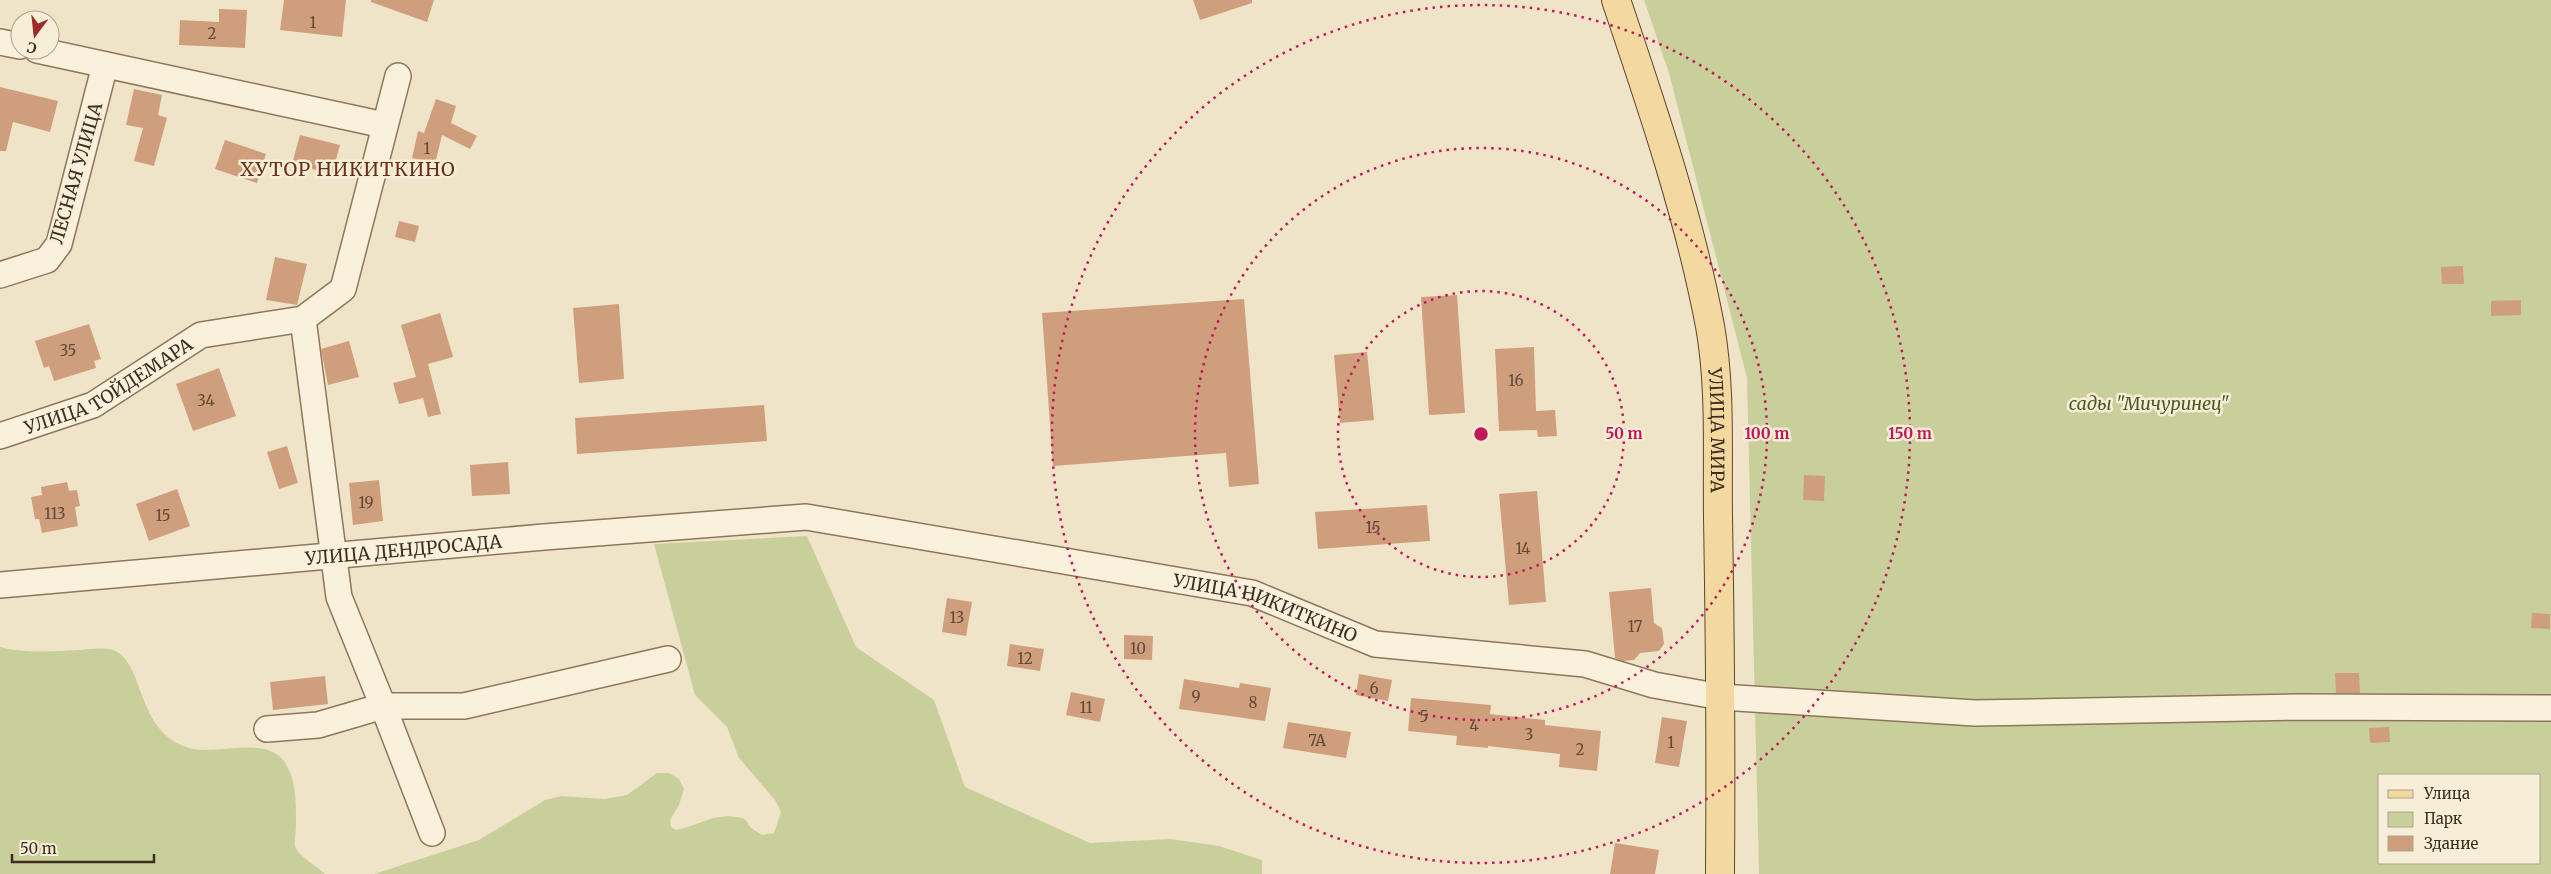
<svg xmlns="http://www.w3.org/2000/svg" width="2551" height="874" viewBox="0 0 2551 874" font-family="Merriweather,serif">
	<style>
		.green { fill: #c9cf9b; fill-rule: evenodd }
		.building { fill: #cf9f7d }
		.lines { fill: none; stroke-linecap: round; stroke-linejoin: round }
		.minor-casing { stroke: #8d765c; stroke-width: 28 }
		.major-casing { stroke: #5b4430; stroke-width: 30 }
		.minor { stroke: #faf1dc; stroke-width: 25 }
		.major { stroke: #f3d9a0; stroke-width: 28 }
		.ring { fill: none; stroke: #c2185b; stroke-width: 2.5; stroke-dasharray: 2.5 5 }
		.labels { text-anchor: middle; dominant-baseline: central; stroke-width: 5; stroke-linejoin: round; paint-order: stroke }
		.number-label { font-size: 15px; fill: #624a37 }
		.street-label { font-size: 18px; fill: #3d2e20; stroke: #f7eed8 }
		.park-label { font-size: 18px; font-style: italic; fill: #4d5a26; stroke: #f7eed8 }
		.neighbourhood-label { font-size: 19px; letter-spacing: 1px; fill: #6b2e1e; stroke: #f7eed8 }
		.centre { fill: #c2185b; stroke: #f7eed8; stroke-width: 2.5 }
		.ring-label { font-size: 15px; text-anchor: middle; font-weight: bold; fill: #c2185b; stroke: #f7eed8; stroke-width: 5; stroke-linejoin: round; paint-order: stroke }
	</style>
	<rect width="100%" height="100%" fill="#f0e4c8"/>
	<g class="green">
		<path d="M1644,0H2551V874H1759L1747,378L1669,73ZM2380,775H2540V863H2380Z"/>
		<path d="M807,536L856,647L934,700L965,787L1090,843L1170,839L1219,846L1262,860V874H374L479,840L545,800L561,796L605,799L627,795L657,773H669L679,779L684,789L679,805L670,820L671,827L676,830C701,825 718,810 745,819L751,828L762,835L774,833L781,812L775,800L739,758L727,727L695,695L654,544Z"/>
		<path d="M0,647C26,654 52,651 79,650C89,649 104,647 113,650C146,662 134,731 189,748C215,756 265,735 284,761C297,780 296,804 296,827C296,832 294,840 295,846C299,857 317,866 325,874H0Z"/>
	</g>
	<g class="building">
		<path d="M284,0H346L342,37L280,30Z"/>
		<path d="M371,0H434L427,22L371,2Z"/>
		<path d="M1193,0H1252V3L1200,20Z"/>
		<path d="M219,9L247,10L245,48L179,45L180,20L219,22Z"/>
		<path d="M0,87L58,101L50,132L13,122L6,151H0Z"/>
		<path d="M134,89L162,95L158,115L167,118L154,166L134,161L143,128L126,125Z"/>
		<path d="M436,99L456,106L451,123L477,136L470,149L442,135L435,164L412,158L418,131L424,133Z"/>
		<path d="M300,135L340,145L332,174L292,164Z"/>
		<path d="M225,140L266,154L257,183L215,169Z"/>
		<path d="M399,221L419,226L415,242L395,237Z"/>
		<path d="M275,257L307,264L297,305L266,300Z"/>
		<path d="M2463,266L2464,284H2442L2441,267Z"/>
		<path d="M1457,295L1465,413L1429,415L1421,297Z"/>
		<path d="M1244,299L1259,484L1229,487L1226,453L1053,466L1042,313Z"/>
		<path d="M2521,300V315L2491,316V301Z"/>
		<path d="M619,304L624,379L579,383L573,308Z"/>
		<path d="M440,313L453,357L428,364L441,414L428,417L423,398L399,404L393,383L416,377L401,325Z"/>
		<path d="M89,324L101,359L94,361L96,368L54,381L49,366L44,368L35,341Z"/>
		<path d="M349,341L359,377L328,385L321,349Z"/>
		<path d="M1534,347L1536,411L1555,410L1557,436L1538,437L1537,430L1499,431L1495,349Z"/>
		<path d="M1367,352L1374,420L1340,423L1334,355Z"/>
		<path d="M219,368L236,416L193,431L176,384Z"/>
		<path d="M764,405L767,441L577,454L575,418Z"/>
		<path d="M287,446L298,483L279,489L267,452Z"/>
		<path d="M508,462L510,494L472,496L470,465Z"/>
		<path d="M1804,475L1825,476L1824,501L1803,500Z"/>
		<path d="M379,480L383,521L353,525L349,483Z"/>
		<path d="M67,482L69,491L77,490L80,506L75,507L78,526L42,533L39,519H35L31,497L42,495L41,487Z"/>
		<path d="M177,489L190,526L149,541L136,504Z"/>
		<path d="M1537,491L1546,602L1509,605L1499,494Z"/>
		<path d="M1427,505L1430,541L1318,549L1315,512Z"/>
		<path d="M1651,588L1654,623L1662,628L1664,644L1659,651L1640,653L1634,660L1623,661L1615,658L1609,592Z"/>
		<path d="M947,598L972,602L966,636L942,632Z"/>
		<path d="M2532,613L2550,614V629L2531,628Z"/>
		<path d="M1124,635L1153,636L1152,660L1124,659Z"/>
		<path d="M1010,644L1044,649L1040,671L1007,666Z"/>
		<path d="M2335,673H2359L2360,693H2336Z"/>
		<path d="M1359,674L1392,680L1388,701L1356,695Z"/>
		<path d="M325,676L328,704L273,710L270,682Z"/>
		<path d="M1184,679L1239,688L1240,683L1271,688L1265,721L1179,709Z"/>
		<path d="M1071,692L1105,699L1100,722L1066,715Z"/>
		<path d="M1411,698L1491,705L1490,714L1545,720V725L1601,731L1597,771L1559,767L1560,754L1488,746V748L1456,745L1457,736L1408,731Z"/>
		<path d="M1662,717L1687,721L1679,767L1655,763Z"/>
		<path d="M1288,722L1351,732L1346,758L1283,748Z"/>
		<path d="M2389,727L2390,742L2370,743L2369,728Z"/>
		<path d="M1615,843L1659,850L1655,874H1610Z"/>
	</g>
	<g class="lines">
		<g class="minor-casing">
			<g id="minor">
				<path d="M0,42L20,46"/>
				<path d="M37,50L384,125"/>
				<path d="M0,275L47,260L59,244L105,65"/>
				<path id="s1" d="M0,436L93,405L201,335L303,319"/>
				<path id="s2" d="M0,585L544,537L806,517L1252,593L1375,644L1585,664L1654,685L1721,697L1975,713L2299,707L2551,708"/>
				<path d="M267,729L318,725L383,706L339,597L303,319L343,289L398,76"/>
				<path d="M432,833L383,706H464L668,659"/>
			</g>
		</g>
		<g class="major-casing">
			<g id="major">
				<path id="s3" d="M1616,0C1652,107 1689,215 1710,326C1721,388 1717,454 1718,517C1720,636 1721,755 1720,874"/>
			</g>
		</g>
		<use href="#minor" class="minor"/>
		<use href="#major" class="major"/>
	</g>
	<g class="ring">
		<circle cx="1481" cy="434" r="143"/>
		<circle cx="1481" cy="434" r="286"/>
		<circle cx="1481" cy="434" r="429"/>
	</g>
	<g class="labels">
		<g class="number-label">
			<text x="313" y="22">1</text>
			<text x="212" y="33">2</text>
			<text x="427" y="148">1</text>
			<text x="68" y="350">35</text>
			<text x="1516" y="380">16</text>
			<text x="206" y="400">34</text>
			<text x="366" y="502">19</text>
			<text x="55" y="513">113</text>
			<text x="163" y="515">15</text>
			<text x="1373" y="527">15</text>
			<text x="1523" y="548">14</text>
			<text x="957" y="617">13</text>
			<text x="1635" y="626">17</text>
			<text x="1138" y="648">10</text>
			<text x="1025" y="658">12</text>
			<text x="1374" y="688">6</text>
			<text x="1196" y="696">9</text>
			<text x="1253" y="702">8</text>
			<text x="1086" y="707">11</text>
			<text x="1424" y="716">5</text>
			<text x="1474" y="725">4</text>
			<text x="1529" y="734">3</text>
			<text x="1317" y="740">7А</text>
			<text x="1671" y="742">1</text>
			<text x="1580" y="749">2</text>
		</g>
		<g class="street-label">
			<text transform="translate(76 173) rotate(-74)">ЛЕСНАЯ УЛИЦА</text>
			<text stroke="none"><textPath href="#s1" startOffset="120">УЛИЦА ТОЙДЕМАРА</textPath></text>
			<text stroke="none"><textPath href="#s3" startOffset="444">УЛИЦА МИРА</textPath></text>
			<text stroke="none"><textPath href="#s2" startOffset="405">УЛИЦА ДЕНДРОСАДА</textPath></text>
			<text stroke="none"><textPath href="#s2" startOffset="1278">УЛИЦА НИКИТКИНО</textPath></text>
		</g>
		<g class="park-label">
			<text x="2149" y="403">сады "Мичуринец"</text>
		</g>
		<g class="neighbourhood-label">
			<text x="348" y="169">ХУТОР НИКИТКИНО</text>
		</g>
	</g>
	<circle cx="1481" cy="434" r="8" class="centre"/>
	<g class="ring-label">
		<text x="1624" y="439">50 m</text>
		<text x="1767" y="439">100 m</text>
		<text x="1910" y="439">150 m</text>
	</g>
	<rect x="2378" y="774" width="162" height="90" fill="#f7eed8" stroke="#ada18e"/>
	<rect x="2388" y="790" width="25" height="8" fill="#f3d9a0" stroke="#ada18e"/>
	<text x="2424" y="799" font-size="15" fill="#3d2e20">Улица</text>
	<rect x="2388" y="812" width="25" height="15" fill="#c9cf9b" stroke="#ada18e"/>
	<text x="2424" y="824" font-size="15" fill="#3d2e20">Парк</text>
	<rect x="2388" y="836" width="25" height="15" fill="#cf9f7d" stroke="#ada18e"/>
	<text x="2424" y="849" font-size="15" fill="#3d2e20">Здание</text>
	<g transform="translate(35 35) rotate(195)"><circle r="24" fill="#f7eed8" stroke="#ada18e"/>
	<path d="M0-4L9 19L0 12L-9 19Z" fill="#9e2a2b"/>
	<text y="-8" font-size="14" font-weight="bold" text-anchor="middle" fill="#3d2e20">С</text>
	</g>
	<path d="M12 854v8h142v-8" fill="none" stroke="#3d2e20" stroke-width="2.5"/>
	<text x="20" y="854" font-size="15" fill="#3d2e20" stroke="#f7eed8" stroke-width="4" paint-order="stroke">50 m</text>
</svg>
